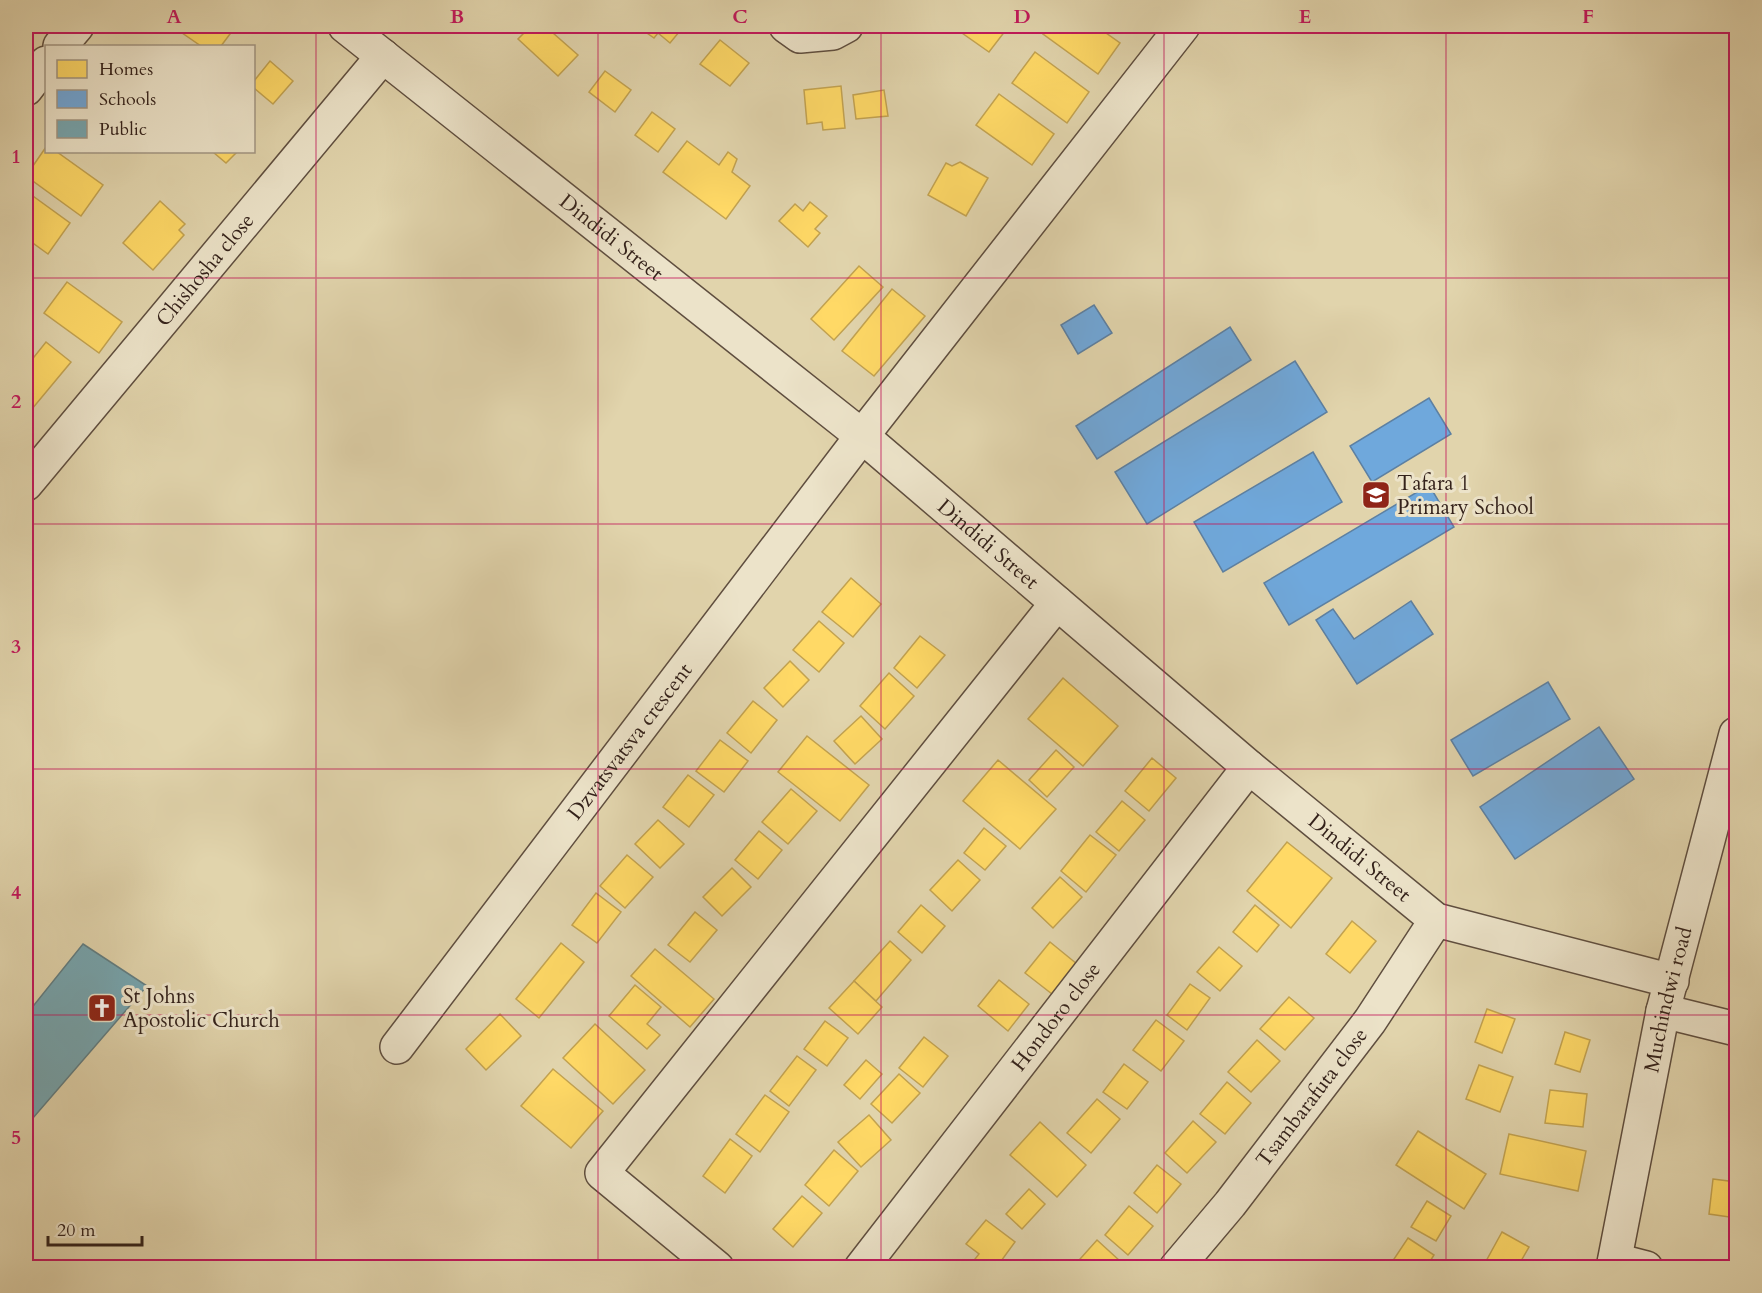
<svg xmlns="http://www.w3.org/2000/svg" width="1762" height="1293" viewBox="0 0 1762 1293" font-family="Cardo,serif">
	<style>
		.homes { fill: #ffd966; stroke: #c2a250; stroke-width: 1.5 }
		.schools { fill: #6fa8dc; stroke: #5d80a2; stroke-width: 1.5 }
		.public { fill: #76a5af; stroke: #627e83; stroke-width: 1.5 }
		.lines { fill: none; stroke-linecap: round; stroke-linejoin: round }
		.minor-casing { stroke: #5f4e3f; stroke-width: 36 }
		.minor { stroke: #ece3c9; stroke-width: 33 }
		.grid { fill: none; stroke: #c2185b; stroke-width: 1.5; stroke-opacity: 0.55 }
		.labels { text-anchor: middle; dominant-baseline: central; stroke-width: 6; stroke-linejoin: round; paint-order: stroke }
		.street-label { font-size: 21px; fill: #34221b; stroke: #ece3c9 }
		.poi-label { font-size: 21px; fill: #34221b; stroke: #ece3c9; text-anchor: start }
		.neatline { fill: none; stroke: #c2185b; stroke-width: 2 }
		.grid-label { font-size: 20px; text-anchor: middle; font-weight: bold; fill: #c2185b }
	</style>
	<rect width="100%" height="100%" fill="#e1d4ac"/>
	<filter id="stains"><feTurbulence type="fractalNoise" baseFrequency=".00333" numOctaves="4"/><feColorMatrix values="0 0 0 0 .2 0 0 0 0 .09 0 0 0 0 .02 0 0 0 .5 -.17"/></filter>
	<radialGradient id="worn" r=".72"><stop offset=".6" stop-color="#630" stop-opacity="0"/><stop offset="1" stop-color="#630" stop-opacity=".3"/></radialGradient>
	<g class="homes">
		<path d="M172,26H236L221,46H201Z"/>
		<path d="M531,26H545L578,55L558,76L518,39Z"/>
		<path d="M637,26H684L670,43L658,33L654,38Z"/>
		<path d="M952,26H1009L989,52Z"/>
		<path d="M1049,26H1096L1120,43L1098,74L1043,34Z"/>
		<path d="M720,40L749,63L730,86L700,64Z"/>
		<path d="M1035,52L1089,92L1067,123L1012,83Z"/>
		<path d="M270,61L293,81L273,104L254,88V81Z"/>
		<path d="M605,71L631,90L615,112L589,92Z"/>
		<path d="M841,86L845,128L823,130L822,122L807,124L804,90Z"/>
		<path d="M884,90L888,116L856,119L853,95Z"/>
		<path d="M999,94L1054,134L1032,165L976,125Z"/>
		<path d="M652,112L675,129L658,152L635,135Z"/>
		<path d="M687,141L719,165L728,152L737,159L732,172L750,186L726,219L663,172Z"/>
		<path d="M46,147V152H57L103,185L81,216L26,176Z"/>
		<path d="M213,152H237L226,163Z"/>
		<path d="M960,162L988,178L966,216L928,195L946,163L952,166Z"/>
		<path d="M26,191L70,223L48,254L26,238Z"/>
		<path d="M160,201L185,224L179,230L184,235L153,270L123,243Z"/>
		<path d="M810,202L827,216L815,229L820,233L808,247L779,221L795,204L803,211Z"/>
		<path d="M859,266L883,287L834,340L811,319Z"/>
		<path d="M67,282L122,322L99,353L44,313Z"/>
		<path d="M892,289L925,316L874,376L842,351Z"/>
		<path d="M46,342L71,362L32,409L26,404V367Z"/>
		<path d="M851,578L881,604L853,637L822,612Z"/>
		<path d="M819,621L844,643L819,672L793,650Z"/>
		<path d="M920,636L945,655L917,688L894,668Z"/>
		<path d="M790,661L809,680L783,707L764,688Z"/>
		<path d="M889,673L914,696L885,729L860,706Z"/>
		<path d="M1063,678L1118,726L1083,766L1028,719Z"/>
		<path d="M753,701L777,720L751,753L727,733Z"/>
		<path d="M861,716L882,739L855,764L834,741Z"/>
		<path d="M807,736L869,785L840,821L778,772Z"/>
		<path d="M720,740L748,761L724,792L696,771Z"/>
		<path d="M1056,750L1074,767L1047,797L1029,780Z"/>
		<path d="M1152,758L1176,778L1149,811L1125,791Z"/>
		<path d="M998,760L1056,809L1020,849L963,801Z"/>
		<path d="M688,775L714,795L689,827L663,807Z"/>
		<path d="M791,789L817,811L788,844L762,822Z"/>
		<path d="M1122,801L1145,820L1119,851L1096,832Z"/>
		<path d="M658,820L684,844L660,868L635,844Z"/>
		<path d="M984,828L1006,846L985,870L964,853Z"/>
		<path d="M759,831L782,850L758,879L735,860Z"/>
		<path d="M1090,835L1116,855L1086,892L1061,871Z"/>
		<path d="M1287,842L1332,878L1291,928L1247,891Z"/>
		<path d="M627,855L653,877L625,908L600,886Z"/>
		<path d="M958,860L980,880L952,911L930,890Z"/>
		<path d="M732,868L751,887L722,916L703,897Z"/>
		<path d="M1060,877L1082,897L1053,928L1032,908Z"/>
		<path d="M596,893L621,912L597,943L572,925Z"/>
		<path d="M921,905L945,926L922,953L898,932Z"/>
		<path d="M1255,905L1279,925L1257,952L1233,932Z"/>
		<path d="M695,912L717,930L690,962L668,945Z"/>
		<path d="M1352,921L1376,941L1350,973L1326,954Z"/>
		<path d="M890,941L911,960L876,1001L854,981Z"/>
		<path d="M1050,942L1077,964L1052,994L1025,973Z"/>
		<path d="M561,943L584,962L539,1018L516,999Z"/>
		<path d="M1219,947L1242,966L1220,991L1197,972Z"/>
		<path d="M655,949L714,999L690,1027L631,976Z"/>
		<path d="M999,980L1029,1004L1008,1031L978,1006Z"/>
		<path d="M854,981L882,1007L858,1034L829,1008Z"/>
		<path d="M1190,984L1210,998L1187,1030L1167,1015Z"/>
		<path d="M635,985L661,1007L647,1024L660,1035L647,1049L609,1016Z"/>
		<path d="M1289,997L1314,1018L1285,1050L1260,1029Z"/>
		<path d="M1487,1009L1515,1019L1502,1053L1475,1042Z"/>
		<path d="M500,1014L521,1036L486,1070L466,1049Z"/>
		<path d="M1156,1020L1184,1041L1161,1071L1133,1050Z"/>
		<path d="M825,1021L848,1038L827,1066L804,1049Z"/>
		<path d="M595,1024L645,1070L613,1104L563,1058Z"/>
		<path d="M1565,1032L1590,1040L1580,1072L1555,1064Z"/>
		<path d="M924,1037L948,1056L923,1087L899,1068Z"/>
		<path d="M1257,1040L1280,1061L1251,1092L1228,1072Z"/>
		<path d="M797,1056L816,1070L789,1106L770,1091Z"/>
		<path d="M866,1060L882,1074L860,1099L844,1085Z"/>
		<path d="M1124,1064L1148,1082L1127,1109L1103,1092Z"/>
		<path d="M1479,1065L1513,1077L1500,1112L1466,1099Z"/>
		<path d="M553,1069L603,1111L571,1148L521,1106Z"/>
		<path d="M899,1074L920,1093L892,1123L871,1104Z"/>
		<path d="M1227,1082L1251,1103L1225,1134L1200,1114Z"/>
		<path d="M1550,1090L1587,1094L1583,1127L1545,1123Z"/>
		<path d="M765,1095L789,1112L760,1152L736,1134Z"/>
		<path d="M1097,1099L1120,1119L1091,1153L1067,1133Z"/>
		<path d="M1736,1108V1145L1730,1143Z"/>
		<path d="M869,1115L891,1140L861,1167L838,1142Z"/>
		<path d="M1193,1121L1216,1142L1187,1173L1165,1153Z"/>
		<path d="M1040,1122L1086,1165L1057,1197L1010,1155Z"/>
		<path d="M1418,1131L1486,1174L1464,1209L1396,1165Z"/>
		<path d="M1509,1134L1586,1151L1578,1191L1500,1174Z"/>
		<path d="M730,1139L752,1156L725,1193L703,1176Z"/>
		<path d="M834,1150L858,1171L829,1206L805,1185Z"/>
		<path d="M1157,1165L1181,1184L1157,1213L1134,1193Z"/>
		<path d="M1713,1179L1736,1182V1218L1709,1214Z"/>
		<path d="M1029,1189L1045,1204L1022,1229L1006,1214Z"/>
		<path d="M802,1196L822,1213L793,1247L773,1229Z"/>
		<path d="M1427,1201L1451,1216L1436,1241L1411,1227Z"/>
		<path d="M1129,1206L1153,1226L1128,1255L1105,1235Z"/>
		<path d="M986,1220L1015,1242L996,1268H968L979,1254L966,1244Z"/>
		<path d="M1502,1232L1529,1247L1517,1268H1493L1485,1263Z"/>
		<path d="M1408,1238L1434,1255L1426,1268H1388Z"/>
		<path d="M1097,1240L1120,1261L1114,1268H1072Z"/>
	</g>
	<g class="schools">
		<path d="M1094,305L1112,333L1078,354L1061,325Z"/>
		<path d="M1230,327L1251,360L1097,459L1076,426Z"/>
		<path d="M1295,361L1327,412L1147,524L1115,472Z"/>
		<path d="M1429,398L1451,434L1372,482L1350,446Z"/>
		<path d="M1313,452L1342,502L1223,572L1194,522Z"/>
		<path d="M1429,485L1454,527L1289,625L1264,583Z"/>
		<path d="M1411,601L1433,634L1357,684L1316,620L1333,609L1354,639Z"/>
		<path d="M1548,682L1570,719L1473,776L1451,740Z"/>
		<path d="M1599,727L1634,779L1515,859L1480,807Z"/>
	</g>
	<path class="public" d="M83,944L147,986L33,1118L26,1112V1015Z"/>
	<g class="lines">
		<g class="minor-casing">
			<g id="minor">
				<path id="s1" d="M345,26L862,436L1249,767L1436,920L1672,981"/>
				<path d="M786,26L800,36L833,33L846,26"/>
				<path d="M60,46L77,26"/>
				<path d="M26,89L46,63"/>
				<path id="s2" d="M26,484L383,56"/>
				<path d="M1663,1011L1736,1029"/>
				<path id="s3" d="M397,1047L862,436L1183,26"/>
				<path d="M1615,1260L1646,1268"/>
				<path d="M717,1268L602,1173L1057,603"/>
				<path id="s4" d="M861,1268L1249,767"/>
				<path id="s5" d="M1176,1268L1230,1204L1370,1021L1436,920"/>
				<path id="s6" d="M1613,1268L1663,1011L1736,734"/>
			</g>
		</g>
		<use href="#minor" class="minor"/>
	</g>
	<path class="grid" d="M316,26V1268M598,26V1268M881,26V1268M1164,26V1268M1446,26V1268M26,278H1736M26,524H1736M26,769H1736M26,1015H1736"/>
	<defs>
		<g id="school-square" transform="scale(1.5)"><rect x="-9" y="-9" width="18" height="18" rx="4" fill="#8f2418" stroke="#ece3c9"/><path d="M0-5L7-2L0 1L-7-2ZM-4 1L0 2.5L4 1V4Q0 6-4 4Z" fill="#fff"/></g>
		<g id="church-square" transform="scale(1.5)"><rect x="-9" y="-9" width="18" height="18" rx="4" fill="#8f2418" stroke="#ece3c9"/><path d="M-1.2-6h2.4v3.5h3.3v2.4h-3.3V6h-2.4V-.1h-3.3v-2.4h3.3Z" fill="#fff"/></g>
	</defs>
	<g fill-rule="evenodd">
		<use href="#school-square" x="1376" y="495"/>
		<use href="#church-square" x="102" y="1008"/>
	</g>
	<g class="labels">
		<g class="street-label">
			<text stroke="none"><textPath href="#s1" startOffset="340">Dindidi Street</textPath></text>
			<text stroke="none"><textPath href="#s2" startOffset="279">Chishosha close</textPath></text>
			<text stroke="none"><textPath href="#s1" startOffset="826">Dindidi Street</textPath></text>
			<text stroke="none"><textPath href="#s3" startOffset="384">Dzvatsvatsva crescent</textPath></text>
			<text stroke="none"><textPath href="#s1" startOffset="1312">Dindidi Street</textPath></text>
			<text stroke="none"><textPath href="#s6" startOffset="274">Muchindwi road</textPath></text>
			<text stroke="none"><textPath href="#s4" startOffset="318">Hondoro close</textPath></text>
			<text stroke="none"><textPath href="#s5" startOffset="218">Tsambarafuta close</textPath></text>
		</g>
		<g class="poi-label">
			<text x="1397" y="483">Tafara 1<tspan x="1397" dy="24">Primary School</tspan></text>
			<text x="123" y="996">St Johns<tspan x="123" dy="24">Apostolic Church</tspan></text>
		</g>
	</g>
	<rect width="1762" height="1293" fill="none" stroke="#e1d4ac" stroke-width="66"/>
	<rect x="45" y="45" width="210" height="108" fill="#ece3c9" stroke="#a29683" stroke-width="1.5"/>
	<rect x="57" y="60" width="30" height="18" fill="#ffd966" stroke="#a29683" stroke-width="1.5"/>
	<text x="99" y="75" font-size="18" fill="#34221b">Homes</text>
	<rect x="57" y="90" width="30" height="18" fill="#6fa8dc" stroke="#a29683" stroke-width="1.5"/>
	<text x="99" y="105" font-size="18" fill="#34221b">Schools</text>
	<rect x="57" y="120" width="30" height="18" fill="#76a5af" stroke="#a29683" stroke-width="1.5"/>
	<text x="99" y="135" font-size="18" fill="#34221b">Public</text>
	<path d="M48 1236v9h94v-9" fill="none" stroke="#34221b" stroke-width="3"/>
	<text x="57" y="1236" font-size="18" fill="#34221b" stroke="#ece3c9" stroke-width="4.5" paint-order="stroke">20 m</text>
	<rect x="33" y="33" width="1696" height="1227" class="neatline"/>
	<g class="grid-label">
		<text x="174" y="23">A</text>
		<text x="457" y="23">B</text>
		<text x="740" y="23">C</text>
		<text x="1022" y="23">D</text>
		<text x="1305" y="23">E</text>
		<text x="1588" y="23">F</text>
		<text x="16" y="163">1</text>
		<text x="16" y="408">2</text>
		<text x="16" y="653">3</text>
		<text x="16" y="899">4</text>
		<text x="16" y="1144">5</text>
	</g>
	<rect width="100%" height="100%" filter="url(#stains)"/>
	<rect width="100%" height="100%" fill="url(#worn)"/>
</svg>
